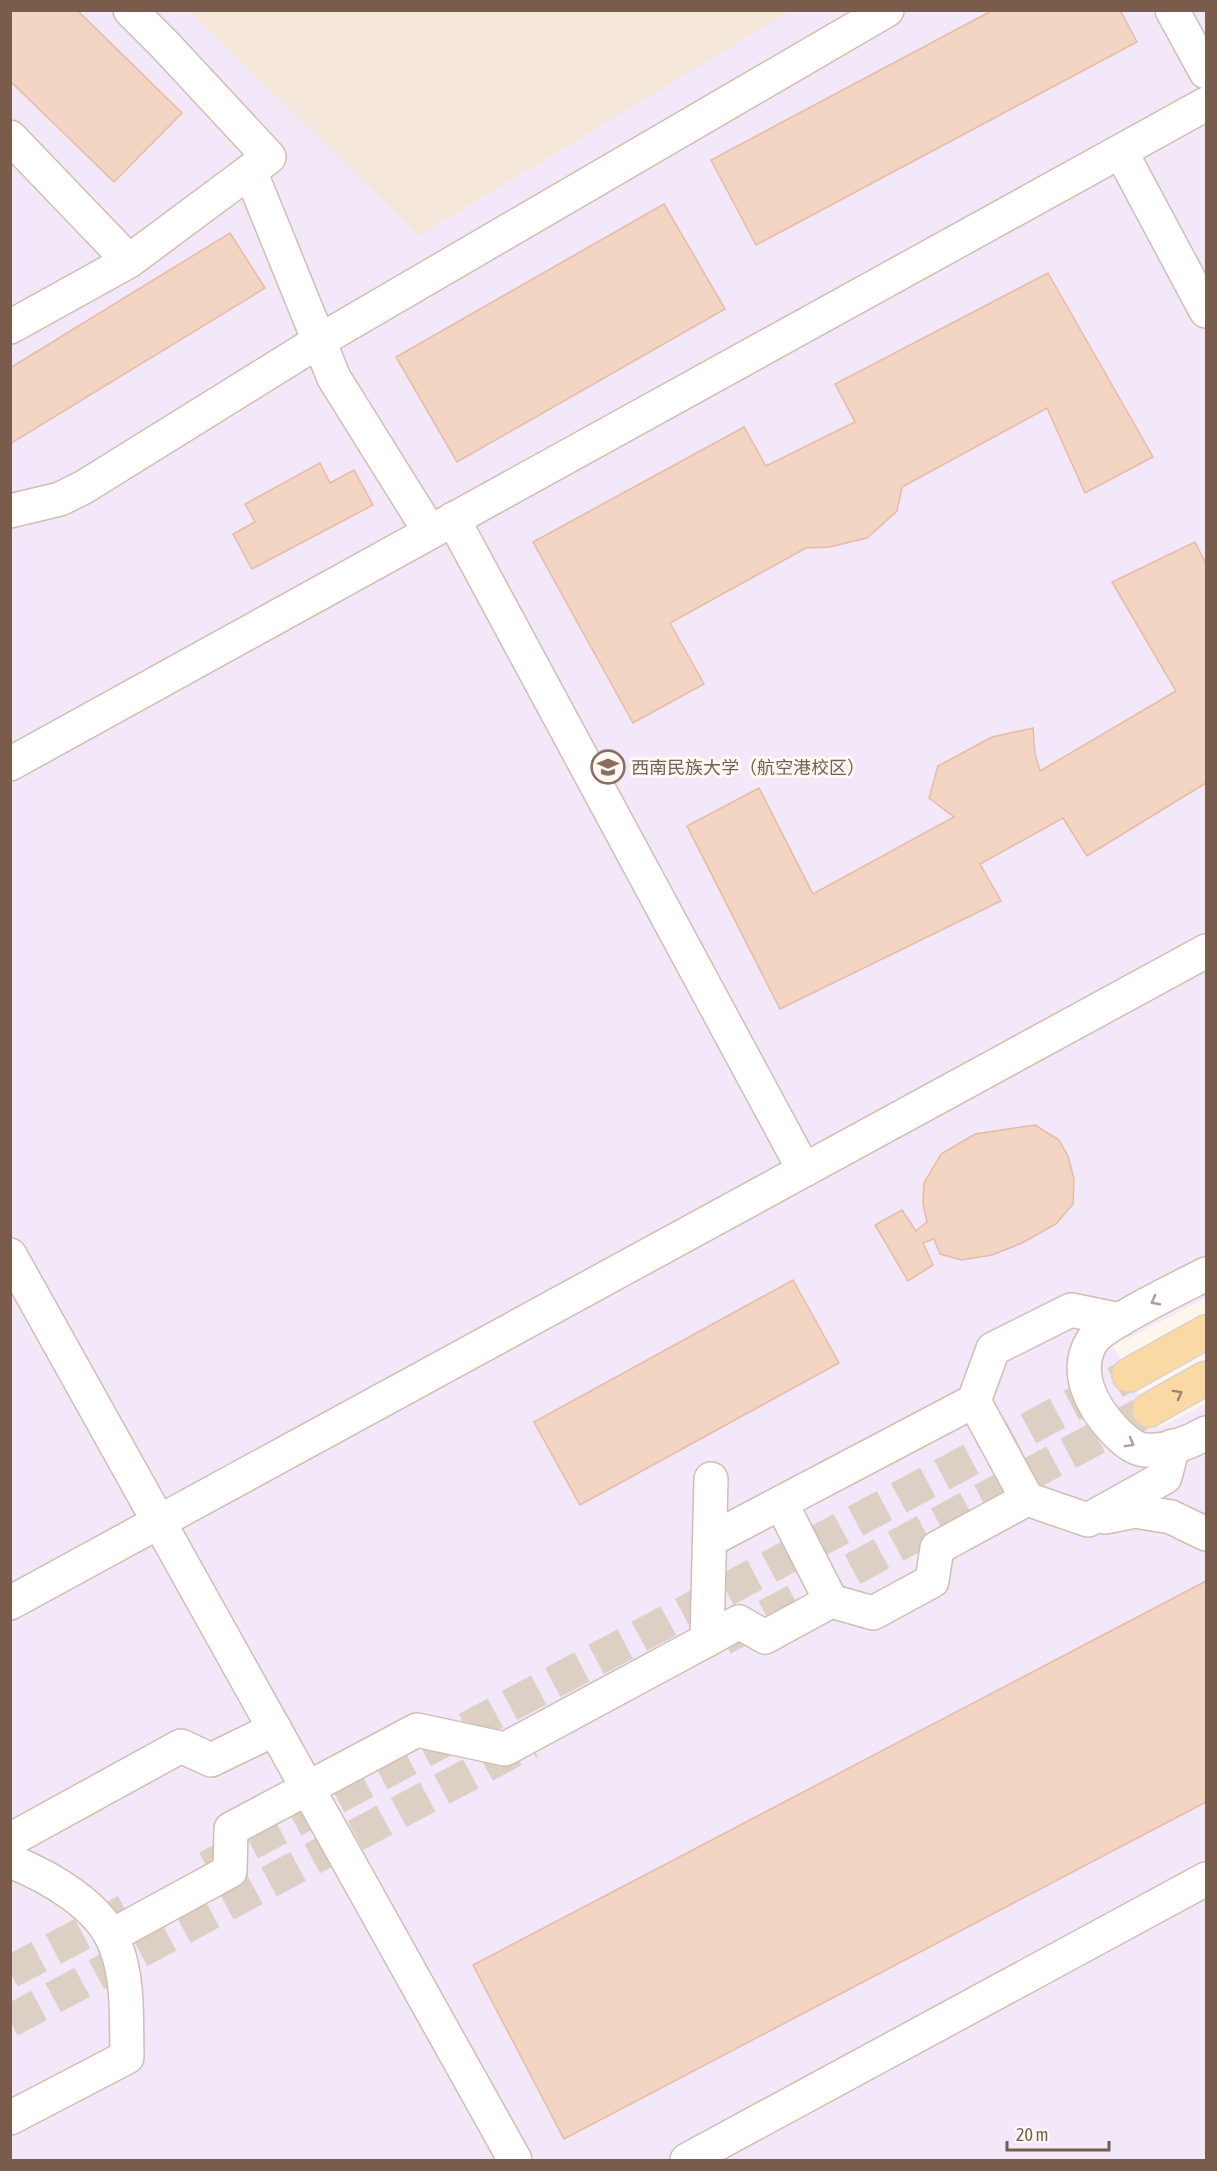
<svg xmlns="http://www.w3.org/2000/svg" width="1217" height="2171" viewBox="0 0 1217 2171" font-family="'Asap Condensed','Noto Sans SC',sans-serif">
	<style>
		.residential { fill: #f5e8da }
		.education { fill: #f3e8fa }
		.building { fill: #f3d5c3; stroke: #e6bba3; stroke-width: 1.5 }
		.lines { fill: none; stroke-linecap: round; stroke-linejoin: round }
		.major-tunnel { stroke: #dcd0c4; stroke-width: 33; stroke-dasharray: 33 16; stroke-linecap: butt }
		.minor-casing { stroke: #d1beb0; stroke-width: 36 }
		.major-casing { stroke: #dad1cd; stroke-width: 36 }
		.minor { stroke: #fff; stroke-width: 33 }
		.major { stroke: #fbd9a5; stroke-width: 33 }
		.oneway { stroke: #af9d94 }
		.oneway2 { stroke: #a18267 }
		.labels { text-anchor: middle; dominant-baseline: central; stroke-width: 6; stroke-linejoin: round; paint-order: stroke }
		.education-label { font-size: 18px; fill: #785e54; stroke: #fffaf3; text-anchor: start }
	</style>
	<rect width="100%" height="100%" fill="#fdf6ec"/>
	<path class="residential" d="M10,11H1133L248,590Z"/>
	<path class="education" d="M11,11H189L419,236L791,11H1206V1298L1113,1346L1159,1428L1206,1403V2160H11Z"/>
	<g class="building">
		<path d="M10,10H77L182,113L114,182L10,81Z"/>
		<path d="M993,10H1120L1137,42L756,245L711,160Z"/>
		<path d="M664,204L725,309L457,462L396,357Z"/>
		<path d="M230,233L265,288L10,444V368Z"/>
		<path d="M1048,273L1153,457L1085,493L1047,408L902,487L897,511L867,538L829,547L806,548L670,623L704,684L633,723L533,542L744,427L766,466L855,422L835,384Z"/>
		<path d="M320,463L330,483L354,470L373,505L252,569L233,534L255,522L245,504Z"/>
		<path d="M1195,542L1206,564V783L1087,856L1063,818L980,864L1001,901L780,1009L687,826L759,788L813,894L954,817L929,798L938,766L992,737L1033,728L1035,754L1040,771L1176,691L1112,582Z"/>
		<path d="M1035,1125L1059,1140L1068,1156L1074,1179L1073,1204L1056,1224L1022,1243L992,1255L962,1260L940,1254L934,1239L923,1243L933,1265L908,1281L875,1225L902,1210L916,1231L927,1222L923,1204L924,1183L941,1154L975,1134Z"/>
		<path d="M793,1280L839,1363L580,1505L534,1422Z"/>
		<path d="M1206,1581V1802L564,2139L473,1965Z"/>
	</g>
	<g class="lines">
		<g class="major-tunnel">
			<path d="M723,1639L1149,1410"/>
			<path d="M207,1867L1129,1375"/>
			<path d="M10,1972L127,1910"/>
			<path d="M10,2021L530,1742"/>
		</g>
		<g class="minor-casing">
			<g id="minor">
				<path d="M1172,10L1206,72"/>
				<path d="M10,137L129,261"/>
				<path d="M1121,152L1206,311"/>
				<path d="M250,171L334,378L430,532"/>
				<path d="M10,327L129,261L269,157L165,45L130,10"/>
				<path d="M10,511L60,499L84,487L319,341L887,10"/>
				<path d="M453,519L804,1170"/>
				<path d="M10,764L1206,104"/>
				<path d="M10,1255L515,2160"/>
				<path d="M1206,1274C1185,1285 1103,1324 1092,1341C1073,1372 1092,1407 1115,1431C1123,1439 1133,1449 1145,1450C1165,1452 1189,1443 1206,1433"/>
				<path d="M1120,1320L1071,1310L993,1349L974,1401L1027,1499L1088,1520L1165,1477L1173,1446"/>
				<path d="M781,1503L831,1601"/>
				<path d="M1105,1517L1135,1511L1171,1517L1206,1534"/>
				<path d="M710,1540L974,1401"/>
				<path d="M10,1603L1206,951"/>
				<path d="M707,1640L739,1622L765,1637L831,1601L873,1613L932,1581L937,1548L1027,1499"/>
				<path d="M10,1840L181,1746L211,1760L275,1729"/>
				<path d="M10,1861C48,1876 102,1906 116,1947C129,1981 126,2021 127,2057L10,2118"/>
				<path d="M111,1936L230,1871L231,1829L417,1730L505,1749L707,1640L711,1479"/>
				<path d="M687,2160L1206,1879"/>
			</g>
		</g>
		<g class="major-casing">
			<g id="major">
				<path d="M1129,1375L1206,1332"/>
				<path d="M1149,1410L1206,1378"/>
			</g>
		</g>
		<use href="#minor" class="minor"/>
		<use href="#major" class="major"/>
	</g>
	<defs><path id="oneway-chevron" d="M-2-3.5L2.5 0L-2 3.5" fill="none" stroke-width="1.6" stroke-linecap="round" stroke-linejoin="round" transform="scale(1.5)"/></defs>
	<g class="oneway">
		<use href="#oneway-chevron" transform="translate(1155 1301) rotate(152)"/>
		<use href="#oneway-chevron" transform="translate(1130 1443) rotate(29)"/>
	</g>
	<use class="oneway2" href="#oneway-chevron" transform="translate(1178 1394) rotate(-29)"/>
	<defs>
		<g id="university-ring" transform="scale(1.725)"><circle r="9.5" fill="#fffaf3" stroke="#8d6e63" stroke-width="1.5"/><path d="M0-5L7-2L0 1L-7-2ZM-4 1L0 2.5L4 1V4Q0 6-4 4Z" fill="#8d6e63"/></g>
	</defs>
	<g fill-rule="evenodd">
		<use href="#university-ring" x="608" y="767"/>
	</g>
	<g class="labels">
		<g class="education-label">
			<text x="631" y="767">西南民族大学（航空港校区）</text>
		</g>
	</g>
	<rect width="1217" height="2171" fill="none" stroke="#7a5c4d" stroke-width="24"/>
	<path d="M1007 2141v9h102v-9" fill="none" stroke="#7a5c4d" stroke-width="3"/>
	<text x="1016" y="2141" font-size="18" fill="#7a5c4d" stroke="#fffaf3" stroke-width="4.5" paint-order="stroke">20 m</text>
</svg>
